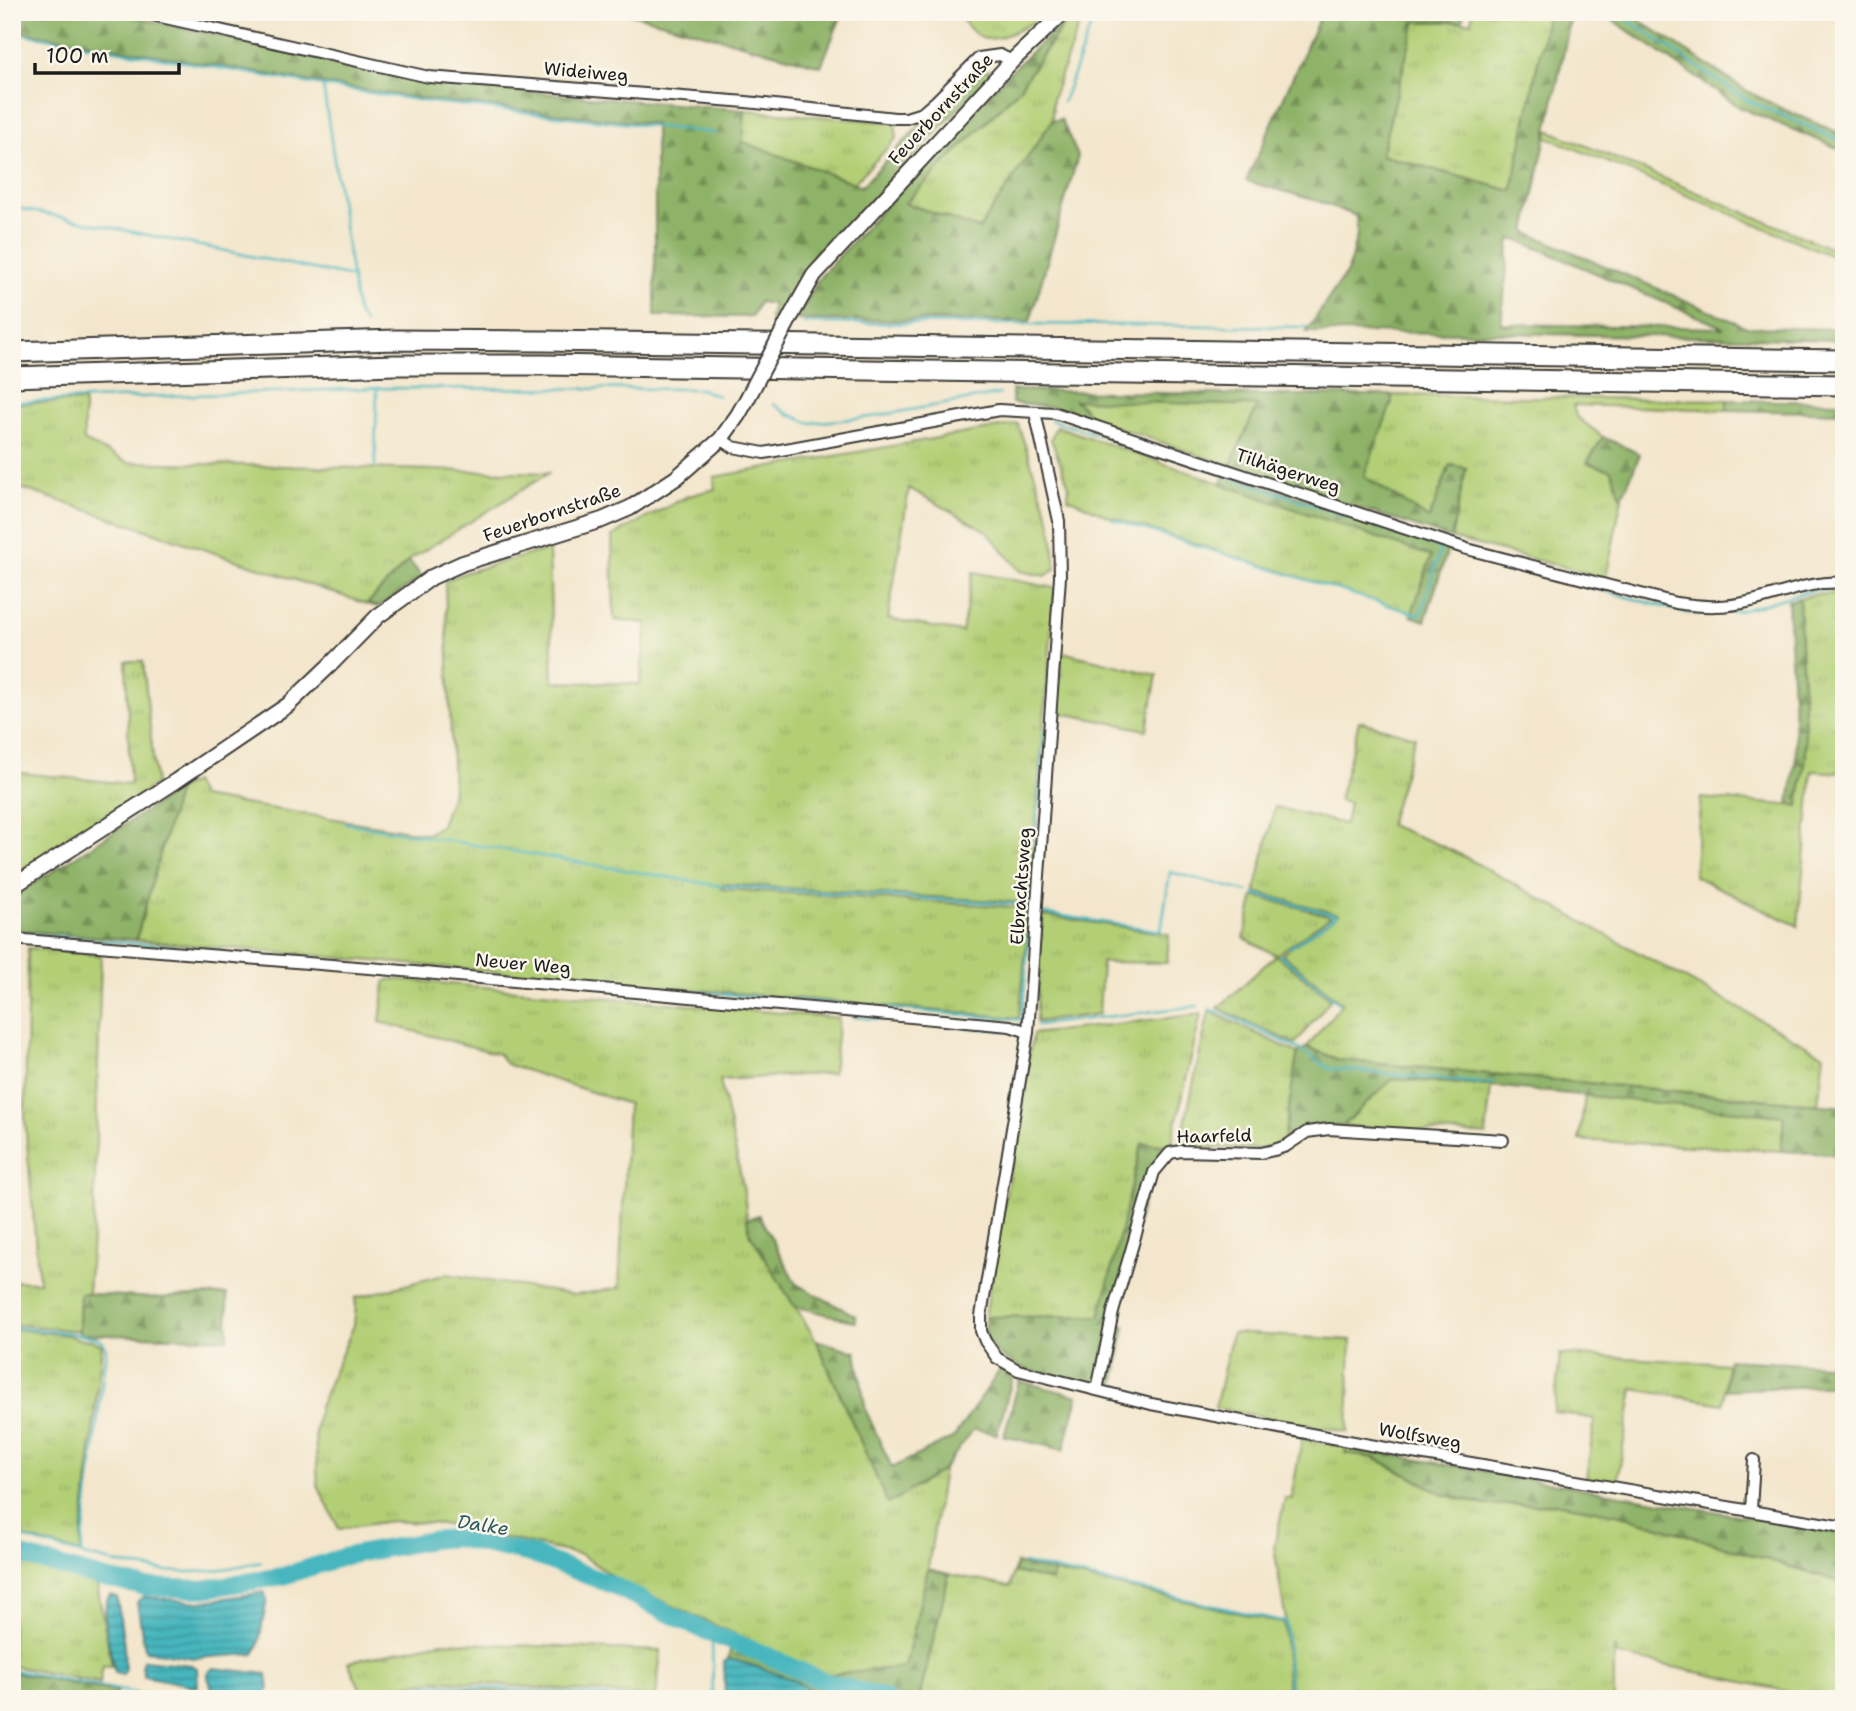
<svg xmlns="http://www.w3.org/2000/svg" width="1856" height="1711" viewBox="0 0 1856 1711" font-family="'Shantell Sans',sans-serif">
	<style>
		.grass { fill: url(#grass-tufts); stroke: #687649; stroke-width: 2 }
		.forest { fill: url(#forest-firs); stroke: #556742; stroke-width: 2; fill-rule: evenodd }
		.water { fill: url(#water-rules); stroke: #32696d; stroke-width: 2 }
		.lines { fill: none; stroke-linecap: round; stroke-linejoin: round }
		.stream { stroke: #47b6be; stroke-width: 2.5 }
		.river { stroke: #47b6be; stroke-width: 18 }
		.minor-casing { stroke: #3c3a36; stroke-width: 14 }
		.tertiary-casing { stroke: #3c3a36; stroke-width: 18 }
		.motorway-casing { stroke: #3c3a36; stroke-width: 23 }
		.minor { stroke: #fff; stroke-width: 10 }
		.tertiary { stroke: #fff; stroke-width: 14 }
		.motorway { stroke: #fff; stroke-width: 19 }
		.tertiary-bridge-casing { stroke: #3c3a36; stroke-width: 18; stroke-linecap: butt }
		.tertiary-bridge { stroke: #fff; stroke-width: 14 }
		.labels { text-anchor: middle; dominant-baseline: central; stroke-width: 5; stroke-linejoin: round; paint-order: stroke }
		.street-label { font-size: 18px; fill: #1c1c1c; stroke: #fbf7ec }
		.water-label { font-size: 19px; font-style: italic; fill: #2d5a5d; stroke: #fbf7ec }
	</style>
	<defs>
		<pattern id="grass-tufts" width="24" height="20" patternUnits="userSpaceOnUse" patternTransform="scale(1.75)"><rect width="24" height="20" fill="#b3cf76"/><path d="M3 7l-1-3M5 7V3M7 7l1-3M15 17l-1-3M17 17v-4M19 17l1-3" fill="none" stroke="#99b166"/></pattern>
		<pattern id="forest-firs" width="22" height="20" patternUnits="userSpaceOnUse" patternTransform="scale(1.75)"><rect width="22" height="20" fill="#8eb267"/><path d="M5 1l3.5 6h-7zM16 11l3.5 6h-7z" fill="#739054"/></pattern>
		<pattern id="water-rules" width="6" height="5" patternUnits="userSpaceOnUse" patternTransform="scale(1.75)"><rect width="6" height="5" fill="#47b6be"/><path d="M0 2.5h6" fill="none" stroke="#3a939a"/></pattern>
	</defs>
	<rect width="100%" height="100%" fill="#fbf7ec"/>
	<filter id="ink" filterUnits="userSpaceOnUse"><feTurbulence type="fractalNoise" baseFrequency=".0143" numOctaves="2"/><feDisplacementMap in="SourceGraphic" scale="14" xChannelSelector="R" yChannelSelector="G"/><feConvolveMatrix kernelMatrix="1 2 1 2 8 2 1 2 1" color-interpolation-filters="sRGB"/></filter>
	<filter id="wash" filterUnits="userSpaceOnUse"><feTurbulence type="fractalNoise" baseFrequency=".00686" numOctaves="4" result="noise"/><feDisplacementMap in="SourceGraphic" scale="28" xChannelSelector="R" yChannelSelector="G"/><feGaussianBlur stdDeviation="1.57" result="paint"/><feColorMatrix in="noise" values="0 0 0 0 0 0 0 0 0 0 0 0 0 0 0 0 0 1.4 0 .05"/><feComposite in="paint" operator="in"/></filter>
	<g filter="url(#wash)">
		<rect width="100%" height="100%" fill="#f3e6cc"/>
		<g class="grass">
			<path d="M956,12H1047L1044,16C1031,23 994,46 980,37C971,32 963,20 956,12Z"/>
			<path d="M1073,12H1084L1053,97L1052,121L979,229L905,203L1018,90Z"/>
			<path d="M1473,12H1548L1512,191L1381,155L1415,22H1471Z"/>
			<path d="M745,110L895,123L897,138L854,183L742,142Z"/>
			<path d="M1548,130L1844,254V261L1547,137Z"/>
			<path d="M1392,395L1727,400V410L1573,405L1576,416L1603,437L1587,463L1611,470L1622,498L1606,578L1451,538L1466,468L1450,465L1429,519L1363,476L1392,402Z"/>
			<path d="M1074,399L1258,406L1230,466L1096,420Z"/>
			<path d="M84,401V441L127,462L549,473L409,560L367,604L12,485V404Z"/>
			<path d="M1018,424L1051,523L1056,569L1045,576L1020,571L987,531L909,488L888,619L962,632L973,572L1055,588L1029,903L723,884L722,889L1030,908L1019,1018L136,940L178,790L193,782L201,797L427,834L441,825L453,791L445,581L467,572L549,549L553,682L640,684L647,623L614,620L612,536L688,496L715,489L714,477Z"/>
			<path d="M1056,426L1431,556L1413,613L1108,516L1068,498L1069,486L1051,439Z"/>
			<path d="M1839,593L1844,594V773L1812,771L1798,926L1694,876L1701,798L1797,806L1806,757L1799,598L1812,595Z"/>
			<path d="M1062,652L1157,675L1147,730L1057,712Z"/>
			<path d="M126,661H143L156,784L12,878V772L130,784Z"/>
			<path d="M1359,721L1415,737L1389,825L1440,845L1465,857L1824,1055L1818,1104L1339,1060L1307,1047L1342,1003L1282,954L1339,914L1255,892L1275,807L1345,824L1349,803L1339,801Z"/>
			<path d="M1254,896L1331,916L1276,955L1331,999L1295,1044L1218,1008L1276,955L1244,938Z"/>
			<path d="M1042,915L1169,934L1167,963L1102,962L1099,1014L1036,1022Z"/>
			<path d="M28,948L101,955L94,1211L88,1293H80L79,1331L12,1324V1281L39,1282L25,1120Z"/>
			<path d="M392,979L839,1018L833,1073L720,1080L743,1186L749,1232L816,1340L888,1503L943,1470L928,1569L906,1667L823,1675L766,1647L712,1624L621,1582L581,1555L442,1524L390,1521L339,1529L318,1486L315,1433L319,1407L354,1325L356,1306L355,1298L447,1274L575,1295L619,1288L628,1104L506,1064L499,1054L380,1022L385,982Z"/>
			<path d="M1209,1011L1298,1053L1284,1140L1272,1147L1259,1149L1180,1146Z"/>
			<path d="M1201,1014L1171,1146L1142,1143L1101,1316L985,1317L1033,1034Z"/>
			<path d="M1391,1079L1491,1086L1486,1135L1343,1126Z"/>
			<path d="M1585,1095L1784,1116L1781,1151L1579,1140Z"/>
			<path d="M12,1329L68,1335L78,1339L92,1340L102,1345L80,1553L12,1534Z"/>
			<path d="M1232,1333L1351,1340L1348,1432L1215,1408Z"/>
			<path d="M1560,1354L1727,1364L1723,1404L1633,1389L1617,1483L1586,1478L1595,1419L1554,1412Z"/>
			<path d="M1302,1439L1346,1447L1345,1453L1374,1458L1443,1494L1485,1505L1562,1504L1617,1514L1844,1583V1699H1822L1617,1655L1616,1648H1614V1699H1291L1286,1621L1274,1547L1285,1498L1291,1499Z"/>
			<path d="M12,1560L97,1585L112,1667L103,1665L100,1683L12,1666Z"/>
			<path d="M1014,1572L1052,1581L1054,1572L1284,1623L1288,1699H919L949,1574L1010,1587Z"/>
			<path d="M441,1642L661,1651L656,1697L436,1680L362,1693L348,1662Z"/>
			<path d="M434,1688H456L580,1699H374Z"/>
		</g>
		<g class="forest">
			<path d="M12,12H112L434,84L745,110L743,142L862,186L967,75L981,66L992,73L807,270L779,327L771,325L770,317L773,304L759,302L752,317L655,316V124L431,100L323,84L12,30Z"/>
			<path d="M624,12H843L821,66Z"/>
			<path d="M1322,12H1464L1462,21L1415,22L1381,155L1512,191L1548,12H1572L1526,232L1747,327L1844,329V340L1498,333L1306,332L1348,270L1357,235L1356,216L1318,201L1246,181ZM1510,239L1523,242L1724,328L1501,324Z"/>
			<path d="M1601,12H1627L1747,91L1785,110L1844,135V151L1741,108Z"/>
			<path d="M1067,18L1018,90L905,203L979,229L1052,121L1061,119L1078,156L1030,321L797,320L819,278L1002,80Z"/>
			<path d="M1012,390L1263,395H1392V402L1364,476L1429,519L1450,465L1466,468L1451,538L1230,466L1257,406L1075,400L1096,420L1058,408L1012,403Z"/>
			<path d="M1727,400L1844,402V413L1727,410Z"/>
			<path d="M1603,437L1640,454L1622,498L1611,470L1587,463Z"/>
			<path d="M1226,473L1449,546L1425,621L1411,616L1431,556L1221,484Z"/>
			<path d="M409,560L422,577L378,607L367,604Z"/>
			<path d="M1799,598L1806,758L1798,806L1789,804L1796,757L1788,601Z"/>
			<path d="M178,790L136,940L12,930V898Z"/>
			<path d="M1307,1047L1339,1060L1844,1107V1155L1781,1151L1784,1116L1491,1086L1392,1079L1343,1126L1307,1128L1284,1140L1296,1061L1298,1053Z"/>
			<path d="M1142,1143L1171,1146L1159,1157L1151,1171L1096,1386C1066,1379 999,1371 987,1339C985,1333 985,1324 985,1317L1100,1316Z"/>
			<path d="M759,1215L796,1284L856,1316V1322L794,1306L749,1232L747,1219Z"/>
			<path d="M80,1293L154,1298L227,1294L228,1339L79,1334Z"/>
			<path d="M1114,1325L1125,1326L1114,1386L1102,1383Z"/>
			<path d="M816,1340L856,1352L866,1411L892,1468L954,1437L1002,1367L1014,1372L997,1434L974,1429L943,1470L888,1504Z"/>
			<path d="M1728,1360L1844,1366V1385L1725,1390Z"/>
			<path d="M1019,1381L1078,1396L1064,1450L1004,1436Z"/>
			<path d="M1346,1447L1844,1534V1583L1617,1514L1562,1504L1485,1505L1443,1494L1375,1458L1345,1453Z"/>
			<path d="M1016,1563L1054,1572L1052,1581L1014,1572Z"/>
			<path d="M928,1569L949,1574L919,1699H911L823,1675L905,1667Z"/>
			<path d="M731,1647L818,1685L866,1699H814C813,1697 813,1695 812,1693C806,1681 743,1662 728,1659Z"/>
			<path d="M12,1672L117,1692L115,1699H12Z"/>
		</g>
		<g class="water">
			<path d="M264,1592L267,1599L258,1647L254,1654L195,1658L146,1651L143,1640L137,1602L143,1597L200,1602Z"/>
			<path d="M110,1595L117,1597L124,1646L125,1671L122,1675L115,1672C111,1654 98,1608 110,1595Z"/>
			<path d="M728,1659C743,1662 806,1681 813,1693C813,1695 813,1697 814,1699H727L725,1697L724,1662Z"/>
			<path d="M144,1660L192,1665L197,1668L198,1687L144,1676L142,1666Z"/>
			<path d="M213,1668L267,1674L269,1689L263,1696L242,1695L212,1689L207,1674Z"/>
		</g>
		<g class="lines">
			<g class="stream">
				<path d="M1616,12L1747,100L1844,142"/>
				<path d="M12,32L323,86L430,102L715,133"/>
				<path d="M323,86L357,312L365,323"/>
				<path d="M1063,102L1096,12"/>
				<path d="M12,207L352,277"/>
				<path d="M804,323L1028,324L1307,327"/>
				<path d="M12,402L377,388L701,389L718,396"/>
				<path d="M773,404L788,414L810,423L871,417L1000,394"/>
				<path d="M1051,420L1163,454L1441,548H1450"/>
				<path d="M375,466L377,389"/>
				<path d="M1112,519L1416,614H1421L1441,548"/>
				<path d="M1470,555L1687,613C1708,614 1727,614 1747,609C1779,602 1810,584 1844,590"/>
				<path d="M345,823L720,886L1032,905"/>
				<path d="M1255,894L1337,915L1289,948"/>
				<path d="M1043,913L1161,931L1170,872L1248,892"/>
				<path d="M12,933L222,951"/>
				<path d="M1280,955L1339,1003"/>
				<path d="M594,983L1023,1020"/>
				<path d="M1210,1009L1231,1017L1301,1050L1328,1068L1487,1084L1494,1082"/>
				<path d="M853,1017L1009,1031"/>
				<path d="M1022,1020L1044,729"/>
				<path d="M1037,1025L1198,1006"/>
				<path d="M12,1327L70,1333C83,1338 103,1332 106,1350L81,1554"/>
				<path d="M12,1535C67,1550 123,1569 181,1572C208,1573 235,1567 261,1562"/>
				<path d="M1024,1563L1286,1622L1290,1699"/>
				<path d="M12,1670L167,1699"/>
				<path d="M367,1696L435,1684L636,1699"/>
				<path d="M348,1699L351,1698"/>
				<path d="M711,1699L713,1697L712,1639L715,1635"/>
			</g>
			<path class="river" d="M12,1553L101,1578L145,1587L203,1589L283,1576L346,1556L431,1540L455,1538L531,1554L615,1586L657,1608L709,1633L764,1654L820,1680L886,1699"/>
		</g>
	</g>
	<g filter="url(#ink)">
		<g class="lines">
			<g class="minor-casing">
				<g id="minor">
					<path d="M139,12L429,77L746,102L895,118H906L922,113L936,101L979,58L1000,55L1012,61"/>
					<path d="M1035,412L1059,521L1060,577L1028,1032L981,1316V1331L985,1341L997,1358L1018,1370L1151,1404L1413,1453L1844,1527"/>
					<path d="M721,439L733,447L764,453L999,410L1055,413L1467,549L1676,603C1703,607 1725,608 1752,601C1783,594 1812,580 1844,583"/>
					<path d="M12,939L381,969L1010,1026L1028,1032"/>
					<path d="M1097,1390L1113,1312L1154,1172L1170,1153L1181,1151L1261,1153L1274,1150L1286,1146L1307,1132L1329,1129L1503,1140"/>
					<path d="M1751,1510L1754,1460"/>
				</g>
			</g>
			<g class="tertiary-casing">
				<g id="tertiary">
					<path d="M792,314L814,275L1012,61L1064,12"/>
					<path d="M12,887L176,781L288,705L331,664L378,616L432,577L463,563L602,520L630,508L676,478L721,439L738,415L746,401"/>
				</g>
			</g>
			<g class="motorway-casing">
				<g id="motorway">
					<path d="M12,352L395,340L543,341L1844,360"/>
					<path d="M12,377L395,365H544L1844,385"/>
				</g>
			</g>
			<use href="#minor" class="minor"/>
			<use href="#tertiary" class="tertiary"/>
			<use href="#motorway" class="motorway"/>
			<g class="tertiary-bridge-casing">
				<path id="tertiary-bridge" d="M746,401L792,314"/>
			</g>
			<use href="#tertiary-bridge" class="tertiary-bridge"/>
		</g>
	</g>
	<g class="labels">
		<g class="street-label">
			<text transform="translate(586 72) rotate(5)">Wideiweg</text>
			<text transform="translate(941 109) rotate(-47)">Feuerbornstraße</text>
			<text transform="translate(1288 471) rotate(18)">Tilhägerweg</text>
			<text transform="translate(552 513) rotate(-19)">Feuerbornstraße</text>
			<text transform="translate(1021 886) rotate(-86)">Elbrachtsweg</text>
			<text transform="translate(523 964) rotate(5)">Neuer Weg</text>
			<text transform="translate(1214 1136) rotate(-1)">Haarfeld</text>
			<text transform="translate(1420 1436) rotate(10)">Wolfsweg</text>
		</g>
		<g class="water-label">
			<text transform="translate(483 1525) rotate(9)">Dalke</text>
		</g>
	</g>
	<rect width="1856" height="1711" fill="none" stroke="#fbf7ec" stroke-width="42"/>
	<path d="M35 63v10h144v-10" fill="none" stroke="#1c1c1c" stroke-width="3.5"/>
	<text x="46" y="63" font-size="21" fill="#1c1c1c" stroke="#fbf7ec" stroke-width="5" paint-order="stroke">100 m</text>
</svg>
